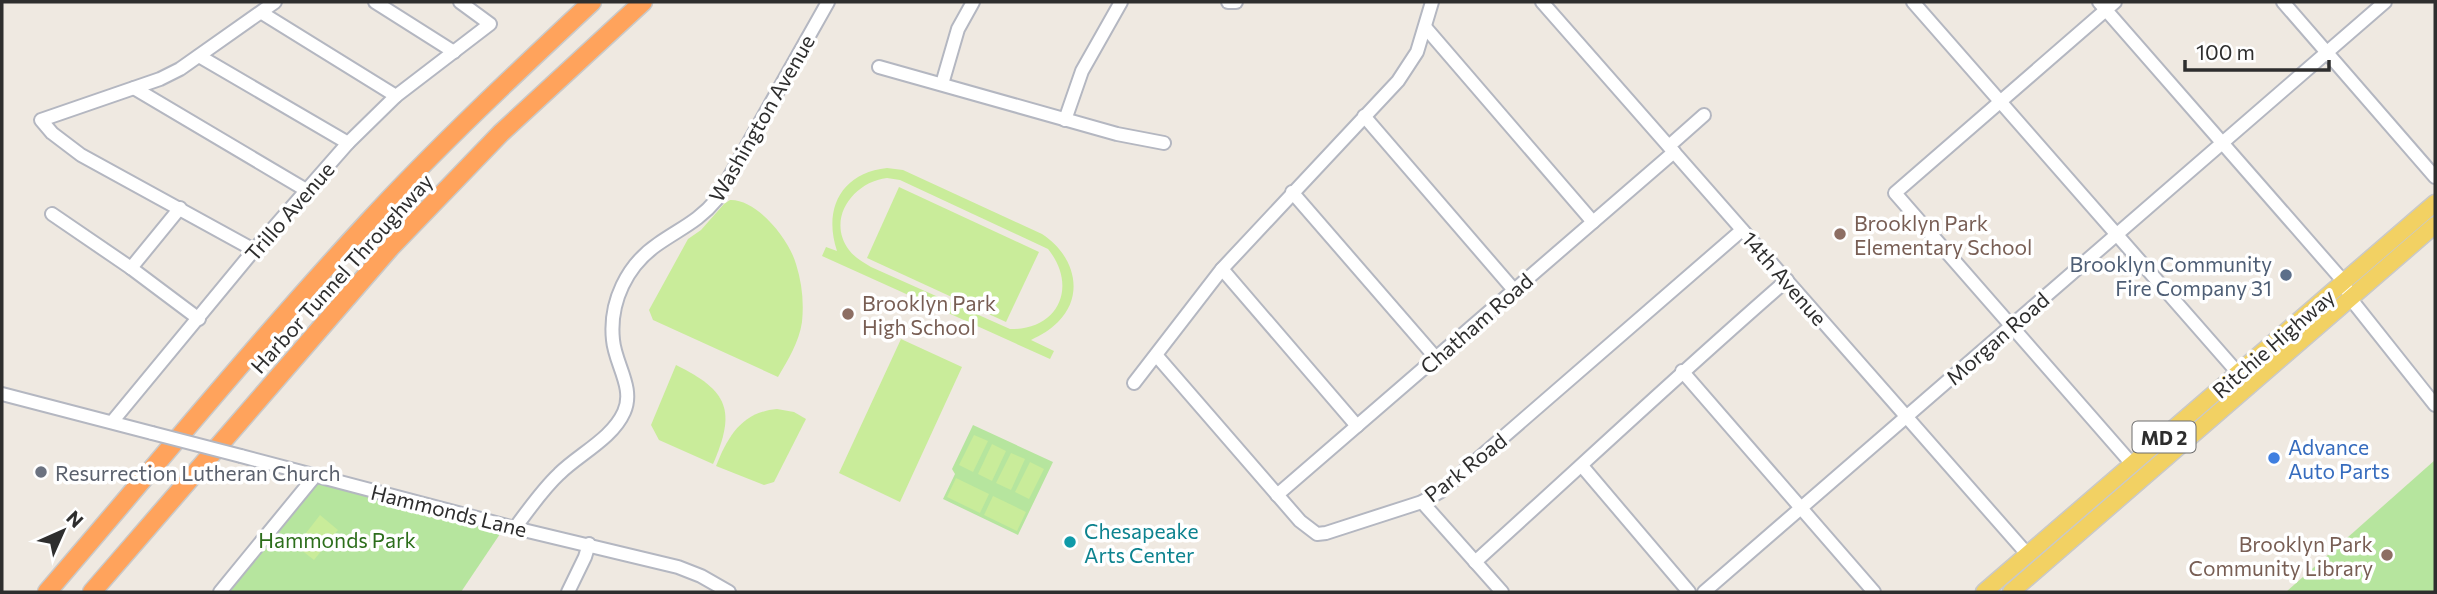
<svg xmlns="http://www.w3.org/2000/svg" width="2437" height="594" viewBox="0 0 2437 594" font-family="Commissioner,sans-serif">
	<style>
		.green { fill: #b6e59e }
		.pitch { fill: #c9ec9a; fill-rule: evenodd }
		.lines { fill: none; stroke-linecap: round; stroke-linejoin: round }
		.minor-casing { stroke: #b4b7c1; stroke-width: 16 }
		.major-casing { stroke: #c9c9c9; stroke-width: 19 }
		.highway-casing { stroke: #c9c9c9; stroke-width: 21 }
		.minor { stroke: #fff; stroke-width: 12 }
		.major { stroke: #f2d163; stroke-width: 16 }
		.highway { stroke: #ffa35c; stroke-width: 18 }
		.minor-bridge-casing { stroke: #b4b7c1; stroke-width: 16; stroke-linecap: butt }
		.minor-bridge { stroke: #fff; stroke-width: 12 }
		.education-dot { fill: #8d6e63; stroke: #fff; stroke-width: 2.5 }
		.service-dot { fill: #5c6f8a; stroke: #fff; stroke-width: 2.5 }
		.shop-dot { fill: #3f7fe0; stroke: #fff; stroke-width: 2.5 }
		.worship-dot { fill: #6b7280; stroke: #fff; stroke-width: 2.5 }
		.culture-dot { fill: #0f9aa8; stroke: #fff; stroke-width: 2.5 }
		.labels { text-anchor: middle; dominant-baseline: central; stroke-width: 7; stroke-linejoin: round; paint-order: stroke }
		.shield { fill: #fff; stroke: #6d6d6d; stroke-width: 2 }
		.shield-label { font-size: 19px; font-weight: bold; fill: #2e2e2e }
		.street-label { font-size: 21px; fill: #2e2e2e; stroke: #fff }
		.education-label { font-size: 21px; fill: #785e54; stroke: #fff; text-anchor: start }
		.service-label { font-size: 21px; fill: #4e5e75; stroke: #fff; text-anchor: end }
		.shop-label { font-size: 21px; fill: #366cbe; stroke: #fff; text-anchor: start }
		.worship-label { font-size: 21px; fill: #5b616d; stroke: #fff; text-anchor: start }
		.culture-label { font-size: 21px; fill: #0d838f; stroke: #fff; text-anchor: start }
		.park-label { font-size: 21px; fill: #2c6e1b; stroke: #fff }
	</style>
	<rect width="100%" height="100%" fill="#efe9e1"/>
	<g class="green">
		<path d="M973,425L1053,462L1018,535L943,499L955,474L952,469Z"/>
		<path d="M2435,460V592H2286Z"/>
		<path d="M319,480L502,531L461,592H227Z"/>
	</g>
	<g class="pitch">
		<path d="M887,168L903,170L1042,234C1072,253 1087,293 1058,322C1050,330 1041,335 1031,340L1054,351L1050,359L822,256L826,247L837,251C823,209 841,173 887,168ZM887,178L900,180L1048,249C1078,286 1059,330 1010,329L871,267C863,262 855,258 849,250C826,219 853,182 887,178Z"/>
		<path d="M899,187L1039,252L1006,322L867,258Z"/>
		<path d="M730,200C757,199 789,239 796,264C802,283 804,302 802,322C799,342 788,360 778,377L653,320L649,310L688,239L701,230L724,204Z"/>
		<path d="M901,339L962,367L900,502L839,473Z"/>
		<path d="M676,365C729,391 736,411 713,464L659,440L651,425Z"/>
		<path d="M777,409L794,412L806,419L774,482L764,485L716,466C728,436 742,412 777,409Z"/>
		<path d="M974,435L988,441L973,472L959,465Z"/>
		<path d="M992,444L1006,451L992,481L978,474Z"/>
		<path d="M1011,453L1025,459L1011,490L996,483Z"/>
		<path d="M1030,462L1044,469L1029,499L1015,492Z"/>
		<path d="M956,478L989,494L980,513L947,497Z"/>
		<path d="M993,496L1026,512L1017,531L984,515Z"/>
		<path d="M320,515L338,530L314,560L296,546Z"/>
	</g>
	<g class="lines">
		<g class="minor-casing">
			<g id="minor">
				<path d="M375,2L454,52"/>
				<path d="M1228,2H1236"/>
				<path d="M1542,2L2028,555"/>
				<path d="M1913,2L2238,373"/>
				<path d="M2099,2L2344,282L2350,298L2435,405"/>
				<path d="M2115,2L1895,193L2132,464"/>
				<path d="M2283,2L2435,177"/>
				<path d="M262,13L396,96"/>
				<path d="M1425,27L1593,222"/>
				<path d="M199,56L348,143"/>
				<path d="M879,67L1117,134L1164,143"/>
				<path d="M942,84L958,29L973,2"/>
				<path d="M134,88L306,190"/>
				<path d="M1364,116L1514,290"/>
				<path d="M1065,120L1082,71L1121,2"/>
				<path d="M1669,146L1704,115"/>
				<path d="M1292,192L1436,358"/>
				<path d="M52,214L131,268L199,319"/>
				<path d="M254,250L81,155L52,133L41,120L160,79L180,69L275,2"/>
				<path d="M131,268L180,208"/>
				<path d="M1222,269L1357,426"/>
				<path d="M1156,355L1300,521L1317,534L1326,533L1422,502L1441,491L1742,230"/>
				<path d="M1682,371L1874,592"/>
				<path d="M1134,383L1222,269L1398,81L1417,52L1432,2"/>
				<path d="M2,394L152,433"/>
				<path d="M112,422L254,250L348,143L396,96L490,24L460,2"/>
				<path d="M241,456L515,528L678,567L701,576L729,592"/>
				<path d="M1582,466L1689,592"/>
				<path d="M1277,495L1674,152"/>
				<path d="M1422,502L1502,592"/>
				<path d="M515,528C529,509 542,490 559,474C579,454 612,439 624,412C635,388 615,364 613,340C609,302 627,265 658,244C681,228 699,221 717,199L828,2"/>
				<path d="M1475,562C1579,468 1681,372 1787,280"/>
				<path d="M220,592L315,476"/>
				<path d="M568,592L585,557L589,544"/>
				<path d="M1704,592L2385,2"/>
			</g>
		</g>
		<g class="major-casing">
			<g id="major">
				<path d="M1984,592L2435,203"/>
				<path d="M2011,592L2435,225"/>
			</g>
		</g>
		<g class="highway-casing">
			<g id="highway">
				<path d="M47,592C153,469 256,343 366,224C438,146 515,74 592,2"/>
				<path d="M92,592L390,248L501,133L643,2"/>
			</g>
		</g>
		<use href="#minor" class="minor"/>
		<use href="#major" class="major"/>
		<use href="#highway" class="highway"/>
		<g class="minor-bridge-casing">
			<path id="minor-bridge" d="M152,433L241,456"/>
		</g>
		<use href="#minor-bridge" class="minor-bridge"/>
	</g>
	<g class="education-dot">
		<circle cx="1840" cy="234" r="7"/>
		<circle cx="848" cy="314" r="7"/>
		<circle cx="2387" cy="555" r="7"/>
	</g>
	<circle class="service-dot" cx="2286" cy="275" r="7"/>
	<circle class="shop-dot" cx="2274" cy="458" r="7"/>
	<circle class="worship-dot" cx="41" cy="472" r="7"/>
	<circle class="culture-dot" cx="1070" cy="542" r="7"/>
	<g class="labels">
		<rect class="shield" x="2132.5" y="421.5" width="63" height="31" rx="5"/>
		<g class="shield-label">
			<text x="2164" y="437">MD 2</text>
		</g>
		<g class="street-label">
			<text transform="translate(761 118) rotate(-60)">Washington Avenue</text>
			<text transform="translate(289 211) rotate(-49)">Trillo Avenue</text>
			<text transform="translate(341 273) rotate(-48)">Harbor Tunnel Throughway</text>
			<text transform="translate(1785 278) rotate(49)">14th Avenue</text>
			<text transform="translate(1476 323) rotate(-41)">Chatham Road</text>
			<text transform="translate(1997 338) rotate(-41)">Morgan Road</text>
			<text transform="translate(2273 343) rotate(-41)">Ritchie Highway</text>
			<text transform="translate(1465 467) rotate(-38)">Park Road</text>
			<text transform="translate(449 510) rotate(14)">Hammonds Lane</text>
		</g>
		<g class="education-label">
			<text x="1854" y="222">Brooklyn Park<tspan x="1854" dy="24">Elementary School</tspan></text>
			<text x="862" y="302">Brooklyn Park<tspan x="862" dy="24">High School</tspan></text>
			<text x="2373" y="543" text-anchor="end">Brooklyn Park<tspan x="2373" dy="24">Community Library</tspan></text>
		</g>
		<g class="service-label">
			<text x="2272" y="263">Brooklyn Community<tspan x="2272" dy="24">Fire Company 31</tspan></text>
		</g>
		<g class="shop-label">
			<text x="2288" y="446">Advance<tspan x="2288" dy="24">Auto Parts</tspan></text>
		</g>
		<g class="worship-label">
			<text x="55" y="472">Resurrection Lutheran Church</text>
		</g>
		<g class="culture-label">
			<text x="1084" y="530">Chesapeake<tspan x="1084" dy="24">Arts Center</tspan></text>
		</g>
		<g class="park-label">
			<text x="337" y="539">Hammonds Park</text>
		</g>
	</g>
	<rect width="2437" height="594" fill="none" stroke="#2e2e2e" stroke-width="7"/>
	<g transform="translate(63 531) rotate(45)" stroke="#ffffff" stroke-width="5" paint-order="stroke">
	<path d="M0-5L12 26L0 18L-12 26Z" fill="#2e2e2e"/>
	<text y="-10" font-size="19" font-weight="bold" text-anchor="middle" fill="#2e2e2e">N</text>
	</g>
	<path d="M2185 60v10h144v-10" fill="none" stroke="#2e2e2e" stroke-width="3.5"/>
	<text x="2196" y="60" font-size="21" fill="#2e2e2e" stroke="#ffffff" stroke-width="5" paint-order="stroke">100 m</text>
</svg>
